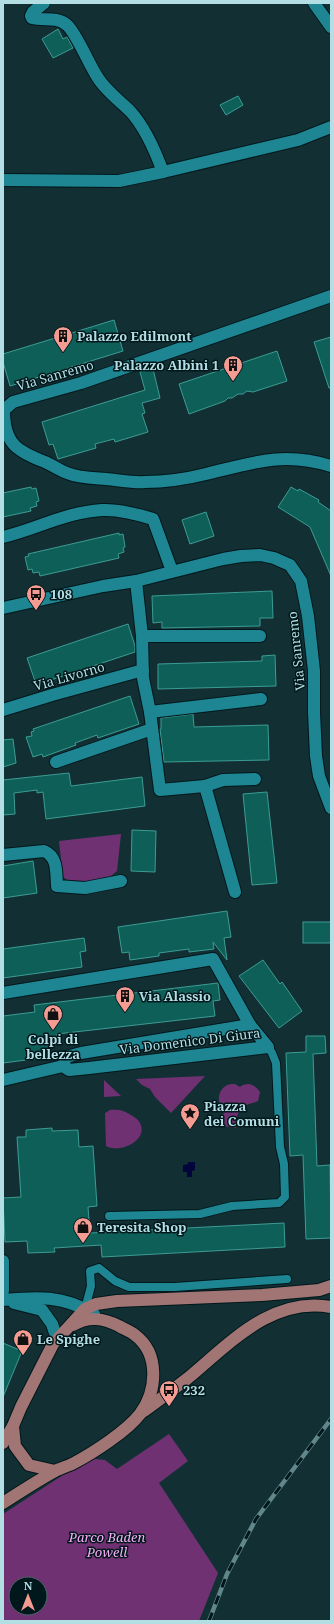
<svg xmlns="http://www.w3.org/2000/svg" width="334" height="1624" viewBox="0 0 334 1624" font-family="'Noto Serif',serif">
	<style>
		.green { fill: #703172; fill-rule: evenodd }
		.water { fill: #02043c }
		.building { fill: #0f5f59; stroke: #3c9c93 }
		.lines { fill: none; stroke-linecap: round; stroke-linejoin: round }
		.lane-casing { stroke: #00171b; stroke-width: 10 }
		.street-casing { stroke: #00171b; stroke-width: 14 }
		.secondary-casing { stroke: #00171b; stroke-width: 14 }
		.primary-casing { stroke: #00171b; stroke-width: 14 }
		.lane { stroke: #1d8692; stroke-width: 8 }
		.street { stroke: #1d8692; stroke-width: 12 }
		.secondary { stroke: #1d8692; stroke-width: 12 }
		.primary { stroke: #a07574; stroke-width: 12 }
		.rail-casing { stroke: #61868b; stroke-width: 4.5 }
		.rail { stroke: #00171b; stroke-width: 3; stroke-dasharray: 9; stroke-linecap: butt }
		.labels { text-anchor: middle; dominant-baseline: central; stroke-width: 3; stroke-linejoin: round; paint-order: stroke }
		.poi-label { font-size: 13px; font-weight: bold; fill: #b3dee4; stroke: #00171b; text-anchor: start }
		.street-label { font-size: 13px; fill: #b3dee4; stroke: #00171b }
		.park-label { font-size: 13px; font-style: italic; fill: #f7adf7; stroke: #00171b }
	</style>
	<rect width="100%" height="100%" fill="#123034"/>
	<g class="green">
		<path d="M121,834L117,871L106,880L70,882L63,877L59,841Z"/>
		<path d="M205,1076L171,1113L155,1097L150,1089L142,1085L136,1079Z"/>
		<path d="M104,1080L121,1096L104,1097Z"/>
		<path d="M231,1084H235L240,1087C248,1081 255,1085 260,1092L258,1101C255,1103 252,1103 249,1104C237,1108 236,1118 236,1128L217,1125C225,1119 226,1110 219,1102C218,1093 222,1086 231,1084Z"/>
		<path d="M110,1110C118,1109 124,1110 131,1115C134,1117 138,1119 140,1123C149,1140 120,1154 106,1146L105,1113Z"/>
		<path d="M169,1434L188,1461L159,1483L218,1573L199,1621H3V1514L80,1464L95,1459L105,1460L117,1469ZM16,1584H40V1608H16Z"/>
	</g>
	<path class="water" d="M188,1162H195V1170L192,1171V1177H187V1172H183V1165L188,1164Z"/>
	<g class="building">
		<path d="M58,29L63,39L67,37L73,48L53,58L42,39Z"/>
		<path d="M238,96L243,105L226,115L220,105Z"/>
		<path d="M114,320L123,351L10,386L3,362V354Z"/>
		<path d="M331,337V388H329L314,342Z"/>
		<path d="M277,351L287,381L253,392L247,391L243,394H238L232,398H228L225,401L189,414L179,384Z"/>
		<path d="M153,369L160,398L142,403L145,413L142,414L148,432L115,442L114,439L95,444L96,448L58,459L53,444L49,445L42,422L145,390L140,372Z"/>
		<path d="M31,487L32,489L36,488L39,501L36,502L37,506L30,508L31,511L3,517V493Z"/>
		<path d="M291,487L298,491L299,489L319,500L318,502L331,511V576L310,527L278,507Z"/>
		<path d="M206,512L214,536L190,544L182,520Z"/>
		<path d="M119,533V535L123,534L125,547L123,548L124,552L118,554L119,558L40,576L39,572L33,573L32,569L28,570L25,557L29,556L28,554Z"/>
		<path d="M272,591L273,618H260V626L162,628V622L153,623L152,596Z"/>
		<path d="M128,624L135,646V652L42,683L41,680L35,681L27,658Z"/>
		<path d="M275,655L276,686L158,689V664L262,661V656Z"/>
		<path d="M130,696L139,724L98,738L97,735L75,743L76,745L43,757L42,754L33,757L26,737L32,736L31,732L34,731L33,729Z"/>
		<path d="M193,714L194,727L268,725L269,760L164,762L160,729H161V718Z"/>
		<path d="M13,739L16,763L3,767V740Z"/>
		<path d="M69,773L71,786L142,777L145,806L46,819L43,792L37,793V790L14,793L15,814L3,815V780Z"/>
		<path d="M267,792L277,883L252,885L243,794Z"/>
		<path d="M132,830L156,831L155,872L131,871Z"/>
		<path d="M33,861L37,893L3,898V866Z"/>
		<path d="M227,911L231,937L224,938L227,960L213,942L214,949L189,952V949L159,953V956L130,960L129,952L122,953L118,927Z"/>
		<rect x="303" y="922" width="28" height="21"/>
		<path d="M84,938L86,951L80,952L82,967L3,978V949Z"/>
		<path d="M263,960L280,984L282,982L302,1011L279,1028L239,976Z"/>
		<path d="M218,983L220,1000L213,1001L215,1016L57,1034L58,1043L48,1044L49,1057L3,1063V1016L35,1012L34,1005Z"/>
		<path d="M306,1036H325L326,1053L313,1054L317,1166L330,1165L331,1238L306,1239L303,1155L290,1156L286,1053L306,1052Z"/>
		<path d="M52,1128V1131L78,1130L79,1147L93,1146L97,1206L88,1207L90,1233L284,1223L285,1247L102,1257L101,1245L54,1248L55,1252L28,1253L27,1241L5,1242L3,1198L21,1197L17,1137H26V1130Z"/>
		<path d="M3,1343L22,1351L3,1397Z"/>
	</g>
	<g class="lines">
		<g class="lane-casing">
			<g id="lane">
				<path d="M109,1216L200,1214L232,1206L279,1203L285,1197L284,1164L280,1147L276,1063L272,1053L268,1047"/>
				<path d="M85,1309L91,1286L90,1271L99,1268L115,1281L129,1287H175L287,1279"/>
			</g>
		</g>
		<g class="street-casing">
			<g id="street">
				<path d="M44,3L33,12L31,16L32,18C44,21 56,16 67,25C77,34 89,65 98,78C106,91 119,100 130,111C144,126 156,153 163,172"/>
				<path d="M314,3L331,27"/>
				<path d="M331,296L81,383L13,402L4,410C4,443 16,451 45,462C52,465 59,470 67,473C79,478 93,478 106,479C119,480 132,483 145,482C165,482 186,479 206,474C252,463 283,451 331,466"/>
				<path d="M3,537C36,529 67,512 102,510C119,509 137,514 153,519L172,571"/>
				<path d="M136,581L142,636L143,678L150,712L160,790L205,786L223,780L255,779"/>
				<path d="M3,608L103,586L136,581L223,559L241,556L260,555L274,558L290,565L301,581L308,616L314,671V712L316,756L319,776L331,808"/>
				<path d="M142,636H260"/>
				<path d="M3,710L52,695L143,670"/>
				<path d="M150,712L261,699"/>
				<path d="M56,762L152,729"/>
				<path d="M205,786L235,892"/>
				<path d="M3,855L44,851C58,857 56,872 57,886L85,888L121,881"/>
				<path d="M3,993L213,959L250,1025L268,1047L89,1068L69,1070L63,1066L3,1080"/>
				<path d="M63,1066L66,1057L81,1053L250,1025"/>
				<path d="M3,1261V1291"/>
				<path d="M3,1300C37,1297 63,1295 94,1314"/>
				<path d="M14,1303L42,1310L52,1324L57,1339"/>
			</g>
		</g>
		<g class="secondary-casing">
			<path id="secondary" d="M3,180L119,181L163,172L298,140L331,127"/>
		</g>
		<g class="primary-casing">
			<g id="primary">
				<path d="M144,1411C159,1400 174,1389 188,1378C229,1344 272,1296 331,1307"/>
				<path d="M13,1426L15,1446L29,1465L55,1471"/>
				<path d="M3,1443L13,1426L21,1407L53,1344L85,1309L96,1304L117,1301L262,1295L319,1290L331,1286"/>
				<path d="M3,1503C20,1492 37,1481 55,1471C61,1468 68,1466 74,1463C93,1453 127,1431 140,1414C157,1391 160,1354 135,1335C130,1331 124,1329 119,1326C103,1318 89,1316 73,1325"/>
			</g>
		</g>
		<use href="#lane" class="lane"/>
		<use href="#street" class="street"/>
		<use href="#secondary" class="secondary"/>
		<use href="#primary" class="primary"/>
		<g class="rail-casing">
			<path id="rail" d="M209,1621L227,1574L256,1519L331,1419"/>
		</g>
		<use href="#rail" class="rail"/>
	</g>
	<defs>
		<g id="building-pin" transform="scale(1)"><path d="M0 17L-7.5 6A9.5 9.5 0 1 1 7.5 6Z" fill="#f59c92" stroke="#00171b"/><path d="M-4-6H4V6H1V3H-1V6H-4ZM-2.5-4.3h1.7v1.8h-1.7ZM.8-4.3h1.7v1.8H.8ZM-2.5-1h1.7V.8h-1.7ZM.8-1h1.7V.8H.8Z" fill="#111"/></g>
		<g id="bus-pin" transform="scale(1)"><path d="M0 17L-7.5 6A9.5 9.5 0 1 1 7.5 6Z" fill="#f59c92" stroke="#00171b"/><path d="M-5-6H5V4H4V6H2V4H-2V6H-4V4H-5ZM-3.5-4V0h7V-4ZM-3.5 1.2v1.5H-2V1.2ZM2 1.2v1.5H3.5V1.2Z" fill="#111"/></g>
		<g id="shop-pin" transform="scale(1)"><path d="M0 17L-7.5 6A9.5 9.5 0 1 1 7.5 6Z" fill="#f59c92" stroke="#00171b"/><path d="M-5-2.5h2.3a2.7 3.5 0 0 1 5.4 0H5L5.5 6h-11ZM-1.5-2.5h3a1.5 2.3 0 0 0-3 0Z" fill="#111"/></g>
		<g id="sight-pin" transform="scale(1)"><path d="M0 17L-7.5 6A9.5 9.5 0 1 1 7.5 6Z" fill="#f59c92" stroke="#00171b"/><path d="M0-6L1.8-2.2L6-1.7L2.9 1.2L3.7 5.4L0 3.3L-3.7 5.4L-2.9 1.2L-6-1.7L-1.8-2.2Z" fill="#111"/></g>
	</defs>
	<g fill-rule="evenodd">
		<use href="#building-pin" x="63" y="336"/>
		<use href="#building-pin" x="233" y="365"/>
		<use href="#bus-pin" x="36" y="594"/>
		<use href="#building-pin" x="125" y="996"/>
		<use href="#shop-pin" x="53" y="1014"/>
		<use href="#sight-pin" x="190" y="1113"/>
		<use href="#shop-pin" x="83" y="1227"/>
		<use href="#shop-pin" x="23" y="1339"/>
		<use href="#bus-pin" x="169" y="1390"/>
	</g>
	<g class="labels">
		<g class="poi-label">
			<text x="77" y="336">Palazzo Edilmont</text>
			<text x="219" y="365" text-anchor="end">Palazzo Albini 1</text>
			<text x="50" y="594">108</text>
			<text x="139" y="996">Via Alassio</text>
			<text x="53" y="1039" text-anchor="middle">Colpi di<tspan x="53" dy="15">bellezza</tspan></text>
			<text x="204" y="1106">Piazza<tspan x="204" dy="15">dei Comuni</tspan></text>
			<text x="97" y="1227">Teresita Shop</text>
			<text x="37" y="1339">Le Spighe</text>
			<text x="183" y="1390">232</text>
		</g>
		<g class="street-label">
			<text transform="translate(55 375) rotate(-16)">Via Sanremo</text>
			<text transform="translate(296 651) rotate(-96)">Via Sanremo</text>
			<text transform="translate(69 676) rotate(-16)">Via Livorno</text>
			<text transform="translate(190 1041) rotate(-7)">Via Domenico Di Giura</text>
		</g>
		<g class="park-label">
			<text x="107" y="1537">Parco Baden<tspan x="107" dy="15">Powell</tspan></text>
		</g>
	</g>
	<rect width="334" height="1624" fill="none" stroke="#b3dee4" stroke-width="8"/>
	<g transform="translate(28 1596)"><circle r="19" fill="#00171b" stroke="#48676b"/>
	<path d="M0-3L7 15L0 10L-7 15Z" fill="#f59c92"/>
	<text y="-6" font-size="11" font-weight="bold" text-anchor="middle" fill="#b3dee4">N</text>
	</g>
</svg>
